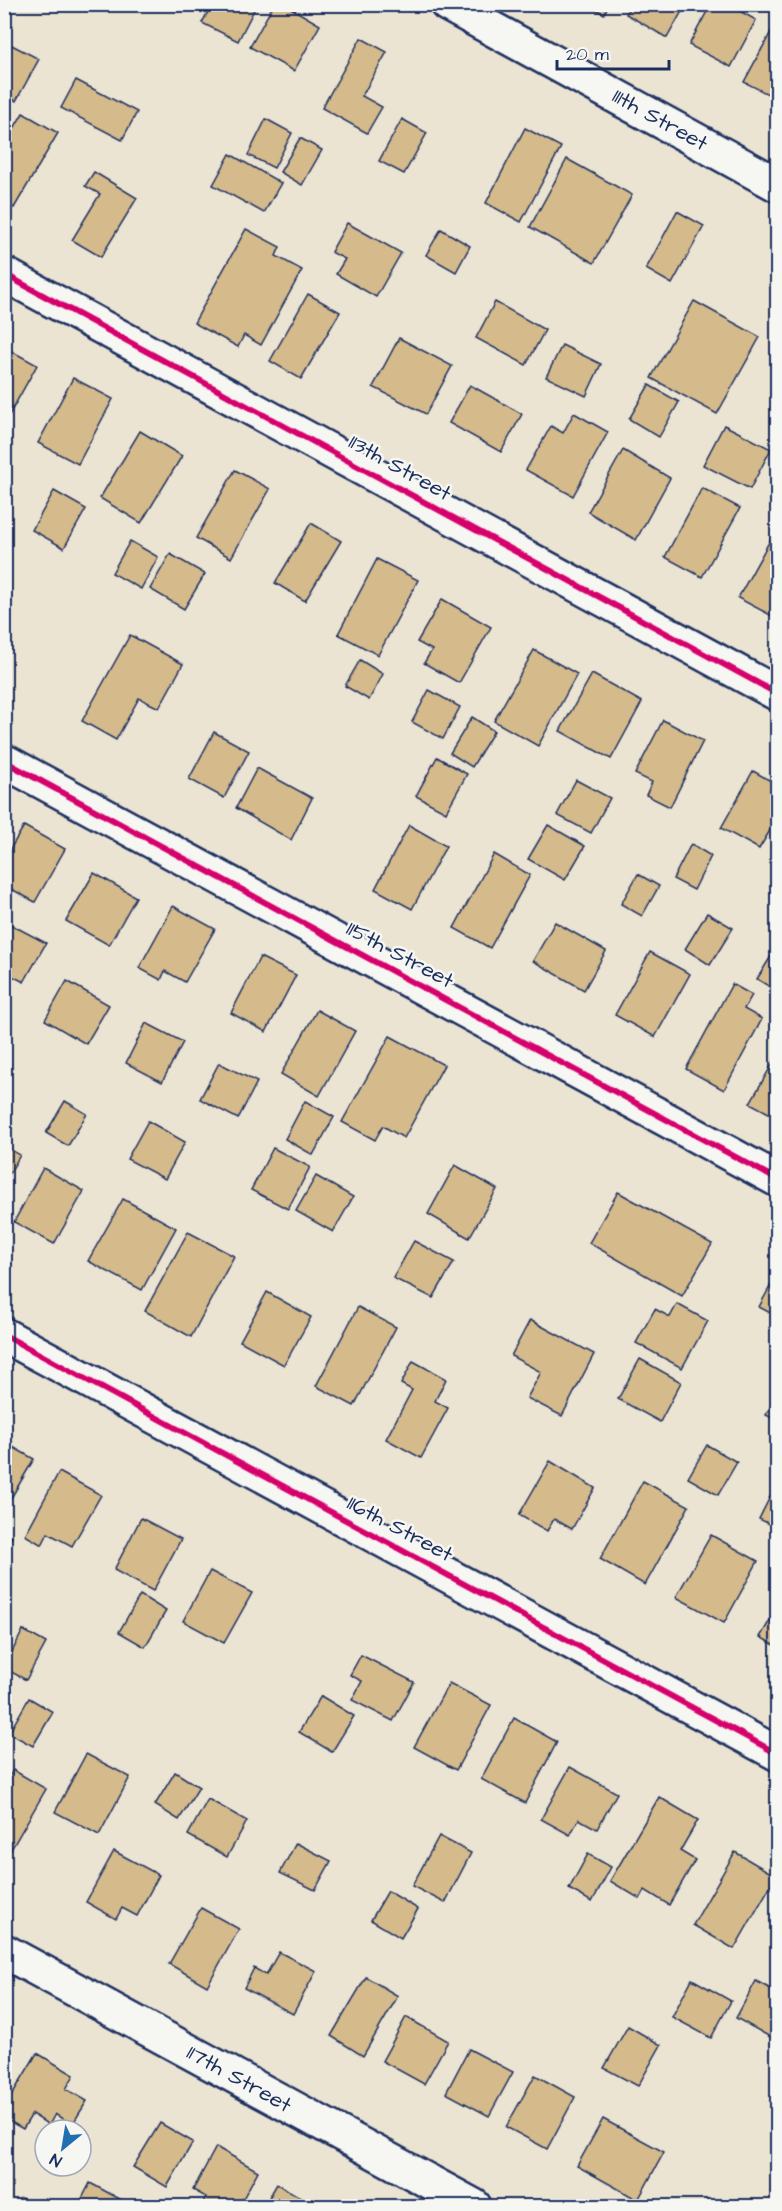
<svg xmlns="http://www.w3.org/2000/svg" width="782" height="2211" viewBox="0 0 782 2211" font-family="'Architects Daughter',sans-serif">
	<style>
		.building { fill: #d5ba8b; stroke: #1b2f5e; stroke-width: 1.5 }
		.lines { fill: none; stroke-linecap: round; stroke-linejoin: round }
		.street-casing { stroke: #1b2f5e; stroke-width: 38 }
		.street { stroke: #f6f6f2; stroke-width: 33 }
		.cycleway-casing { stroke: #f6f6f2; stroke-width: 10 }
		.cycleway { stroke: #d6006c; stroke-width: 6 }
		.labels { text-anchor: middle; dominant-baseline: central; stroke-width: 5; stroke-linejoin: round; paint-order: stroke }
		.street-label { font-size: 22px; fill: #1b2f5e; stroke: #f6f6f2 }
	</style>
	<rect width="100%" height="100%" fill="#ece4d3"/>
	<filter id="ink" filterUnits="userSpaceOnUse"><feTurbulence type="fractalNoise" baseFrequency=".0167" numOctaves="2"/><feDisplacementMap in="SourceGraphic" scale="12" xChannelSelector="R" yChannelSelector="G"/><feConvolveMatrix kernelMatrix="1 2 1 2 8 2 1 2 1" color-interpolation-filters="sRGB"/></filter>
	<g filter="url(#ink)">
		<g class="building">
			<path d="M212,4H257L238,41L202,23Z"/>
			<path d="M274,4H284L320,25L294,71L250,47Z"/>
			<path d="M586,4H609L604,14Z"/>
			<path d="M631,4H686L667,38L626,14Z"/>
			<path d="M711,4H727L756,20L731,67L689,45Z"/>
			<path d="M772,30L778,33V99L744,82Z"/>
			<path d="M361,38L387,52L362,96L382,107L367,133L322,108Z"/>
			<path d="M4,41L39,59L16,101L4,94Z"/>
			<path d="M76,80L137,112L122,140L61,108Z"/>
			<path d="M23,113L58,133L14,208L4,203V145Z"/>
			<path d="M266,119L292,133L274,168L248,155Z"/>
			<path d="M402,119L427,133L404,174L379,161Z"/>
			<path d="M525,128L561,147L521,222L486,203Z"/>
			<path d="M300,138L322,150L302,185L280,172Z"/>
			<path d="M230,154L281,183L264,213L213,185Z"/>
			<path d="M567,159L632,195L594,263L530,227Z"/>
			<path d="M94,172L137,198L101,257L72,240L100,194L85,186Z"/>
			<path d="M677,211L704,226L672,284L646,269Z"/>
			<path d="M347,223L401,253L376,297L336,274L345,259L331,252Z"/>
			<path d="M246,229L280,247L276,256L302,270L261,345L244,335L238,347L194,323Z"/>
			<path d="M441,229L470,246L456,272L426,255Z"/>
			<path d="M308,294L340,312L301,379L270,361Z"/>
			<path d="M694,301L760,337L717,414L651,378Z"/>
			<path d="M495,302L545,330L526,365L476,338Z"/>
			<path d="M399,338L452,366L426,414L373,387Z"/>
			<path d="M562,345L601,364L586,396L546,377Z"/>
			<path d="M4,347L37,365L4,424Z"/>
			<path d="M73,378L113,399L78,464L38,443Z"/>
			<path d="M470,385L522,414L501,452L449,423Z"/>
			<path d="M649,385L679,402L659,437L629,419Z"/>
			<path d="M574,413L608,432L573,496L526,470L551,426L563,433Z"/>
			<path d="M724,425L771,449L750,489L703,465Z"/>
			<path d="M140,431L182,456L141,523L100,498Z"/>
			<path d="M623,450L670,478L636,540L588,512Z"/>
			<path d="M235,470L270,489L231,558L196,538Z"/>
			<path d="M702,488L740,508L702,577L665,557Z"/>
			<path d="M54,491L86,509L64,548L32,530Z"/>
			<path d="M311,523L341,541L305,601L275,583Z"/>
			<path d="M773,535L778,537V619L738,598Z"/>
			<path d="M130,541L158,557L141,589L112,573Z"/>
			<path d="M170,554L205,574L184,609L150,589Z"/>
			<path d="M377,559L418,580L378,655L338,634Z"/>
			<path d="M442,599L491,627L459,683L424,663L432,650L417,642Z"/>
			<path d="M130,635L183,664L159,708L139,698L116,740L82,721Z"/>
			<path d="M534,650L577,674L538,746L494,721Z"/>
			<path d="M360,660L383,674L369,700L345,686Z"/>
			<path d="M592,674L642,702L611,759L560,731Z"/>
			<path d="M429,690L460,707L443,739L412,722Z"/>
			<path d="M472,717L494,731L472,767L450,753Z"/>
			<path d="M663,720L703,741L670,807L646,795L652,782L635,774Z"/>
			<path d="M214,732L249,751L224,798L189,779Z"/>
			<path d="M437,757L467,774L446,812L416,796Z"/>
			<path d="M257,768L312,798L291,840L236,808Z"/>
			<path d="M753,771L778,785V817L759,849L721,828Z"/>
			<path d="M576,780L610,798L591,833L557,815Z"/>
			<path d="M409,825L446,846L412,909L375,889Z"/>
			<path d="M548,825L585,846L565,880L528,859Z"/>
			<path d="M24,826L65,849L35,902L4,885V859Z"/>
			<path d="M691,844L711,856L694,890L673,879Z"/>
			<path d="M494,854L530,875L490,948L454,928Z"/>
			<path d="M94,873L136,897L109,945L66,921Z"/>
			<path d="M638,874L659,886L642,916L621,904Z"/>
			<path d="M173,906L215,929L185,982L165,971L161,980L139,968Z"/>
			<path d="M707,913L733,928L710,965L685,949Z"/>
			<path d="M6,922L46,943L24,982L4,972Z"/>
			<path d="M555,922L606,951L584,990L533,961Z"/>
			<path d="M778,945V992L757,979Z"/>
			<path d="M650,952L690,974L655,1037L615,1015Z"/>
			<path d="M260,957L296,975L266,1032L231,1013Z"/>
			<path d="M67,981L109,1005L86,1044L45,1020Z"/>
			<path d="M732,984L752,995L744,1009L762,1019L724,1090L686,1069Z"/>
			<path d="M317,1010L355,1031L319,1096L281,1074Z"/>
			<path d="M146,1023L183,1042L162,1082L126,1063Z"/>
			<path d="M390,1036L444,1065L404,1138L383,1126L375,1140L342,1122Z"/>
			<path d="M778,1054V1118L750,1103Z"/>
			<path d="M219,1063L257,1082L238,1119L200,1099Z"/>
			<path d="M65,1101L87,1114L68,1146L46,1133Z"/>
			<path d="M305,1101L334,1117L313,1155L285,1139Z"/>
			<path d="M148,1121L185,1142L165,1179L127,1159Z"/>
			<path d="M4,1146L20,1155L4,1183Z"/>
			<path d="M273,1148L310,1167L288,1209L251,1190Z"/>
			<path d="M455,1165L497,1189L469,1238L428,1214Z"/>
			<path d="M43,1168L84,1191L54,1244L14,1222Z"/>
			<path d="M316,1176L353,1197L333,1232L296,1211Z"/>
			<path d="M618,1192L712,1244L682,1296L589,1243Z"/>
			<path d="M123,1199L176,1228L142,1290L88,1261Z"/>
			<path d="M188,1232L234,1256L191,1337L145,1311Z"/>
			<path d="M414,1241L454,1262L433,1298L393,1278Z"/>
			<path d="M778,1272V1317L759,1307Z"/>
			<path d="M267,1292L311,1317L284,1365L240,1341Z"/>
			<path d="M677,1304L708,1321L682,1368L636,1343L655,1309L670,1317Z"/>
			<path d="M358,1307L396,1327L354,1406L316,1386Z"/>
			<path d="M530,1320L594,1354L562,1416L527,1398L541,1372L511,1356Z"/>
			<path d="M640,1359L681,1382L660,1422L618,1399Z"/>
			<path d="M413,1361L446,1379L435,1401L448,1408L421,1458L386,1439L412,1390L401,1384Z"/>
			<path d="M778,1393V1421L766,1415Z"/>
			<path d="M4,1442L34,1459L4,1510Z"/>
			<path d="M707,1445L737,1462L718,1495L688,1478Z"/>
			<path d="M550,1461L595,1488L572,1529L554,1519L547,1531L519,1515Z"/>
			<path d="M59,1472L101,1495L72,1546L48,1533L42,1545L25,1535Z"/>
			<path d="M643,1481L689,1506L645,1585L600,1559Z"/>
			<path d="M776,1485L778,1486V1528L759,1519Z"/>
			<path d="M141,1518L181,1539L153,1591L114,1570Z"/>
			<path d="M4,1533L12,1537L4,1550Z"/>
			<path d="M711,1535L758,1561L724,1623L676,1597Z"/>
			<path d="M210,1571L252,1593L224,1643L183,1621Z"/>
			<path d="M140,1595L166,1611L145,1647L119,1632Z"/>
			<path d="M778,1607V1647L760,1637Z"/>
			<path d="M23,1630L46,1643L26,1680L4,1668Z"/>
			<path d="M361,1655L414,1682L393,1721L352,1700L362,1681L350,1675Z"/>
			<path d="M449,1683L491,1705L456,1770L414,1747Z"/>
			<path d="M321,1696L354,1716L332,1752L299,1732Z"/>
			<path d="M29,1698L53,1712L33,1746L9,1733Z"/>
			<path d="M514,1718L557,1742L525,1803L481,1779Z"/>
			<path d="M86,1754L130,1777L99,1835L55,1812Z"/>
			<path d="M570,1767L617,1793L597,1829L579,1819L570,1835L541,1819Z"/>
			<path d="M13,1770L46,1789L5,1860L4,1786Z"/>
			<path d="M175,1772L199,1787L179,1820L155,1805Z"/>
			<path d="M659,1797L698,1820L680,1851L695,1860L669,1905L645,1890L640,1899L610,1881Z"/>
			<path d="M208,1799L247,1821L227,1857L188,1835Z"/>
			<path d="M439,1836L471,1853L445,1903L412,1886Z"/>
			<path d="M296,1843L331,1861L315,1890L280,1873Z"/>
			<path d="M114,1851L159,1875L137,1916L122,1908L116,1919L86,1902Z"/>
			<path d="M735,1852L776,1876L734,1949L693,1925Z"/>
			<path d="M588,1854L611,1867L592,1902L569,1889Z"/>
			<path d="M388,1891L418,1909L401,1938L371,1920Z"/>
			<path d="M201,1908L239,1929L207,1986L169,1964Z"/>
			<path d="M279,1952L316,1971L293,2014L244,1988L254,1968L266,1975Z"/>
			<path d="M366,1977L398,1996L363,2056L331,2036Z"/>
			<path d="M692,1979L731,2001L711,2038L672,2017Z"/>
			<path d="M756,1981L778,1993V2028L772,2038L736,2018Z"/>
			<path d="M406,2017L448,2041L424,2084L382,2061Z"/>
			<path d="M628,2026L661,2045L638,2086L604,2068Z"/>
			<path d="M469,2049L513,2072L489,2116L446,2093Z"/>
			<path d="M37,2053L74,2075L66,2089L87,2101L72,2125L55,2114L49,2125L32,2114L23,2129L4,2118V2108Z"/>
			<path d="M535,2075L575,2097L547,2149L506,2127Z"/>
			<path d="M603,2119L664,2152L638,2200L577,2166Z"/>
			<path d="M160,2123L193,2142L167,2187L133,2167Z"/>
			<path d="M216,2147L258,2171L239,2206H201L206,2197L193,2190Z"/>
			<path d="M90,2183L131,2205L130,2206H78Z"/>
			<path d="M277,2184L316,2206H264Z"/>
			<path d="M21,2198L37,2206H16Z"/>
		</g>
		<g class="lines">
			<g class="street-casing">
				<g id="street">
					<path d="M447,4L778,185"/>
					<path d="M4,274L778,694"/>
					<path d="M4,761L778,1180"/>
					<path d="M4,1335L778,1754"/>
					<path d="M4,1951L474,2206"/>
				</g>
			</g>
			<use href="#street" class="street"/>
			<g class="cycleway-casing">
				<g id="cycleway">
					<path d="M4,274L778,694"/>
					<path d="M4,761L778,1180"/>
					<path d="M4,1335L778,1754"/>
				</g>
			</g>
			<use href="#cycleway" class="cycleway"/>
		</g>
	</g>
	<g class="labels">
		<g class="street-label">
			<text transform="translate(660 120) rotate(29)">111th Street</text>
			<text transform="translate(400 468) rotate(29)">113th Street</text>
			<text transform="translate(400 955) rotate(28)">115th Street</text>
			<text transform="translate(400 1529) rotate(28)">116th Street</text>
			<text transform="translate(239 2079) rotate(29)">117th Street</text>
		</g>
	</g>
	<rect width="782" height="2211" fill="none" stroke="#f6f6f2" stroke-width="24"/>
	<rect x="12" y="12" width="758" height="2187" fill="none" stroke="#1b2f5e" stroke-width="2" filter="url(#ink)"/>
	<g transform="translate(63 2148) rotate(210)"><circle r="28" fill="#f6f6f2" stroke="#9ea6b7" stroke-width="1.5"/>
	<path d="M0-4.5L10 22L0 15L-10 22Z" fill="#1f6fb2"/>
	<text y="-9" font-size="16" font-weight="bold" text-anchor="middle" fill="#1b2f5e">N</text>
	</g>
	<path d="M557 60v9h112v-9" fill="none" stroke="#1b2f5e" stroke-width="3"/>
	<text x="566" y="60" font-size="18" fill="#1b2f5e" stroke="#f6f6f2" stroke-width="4.5" paint-order="stroke">20 m</text>
</svg>
